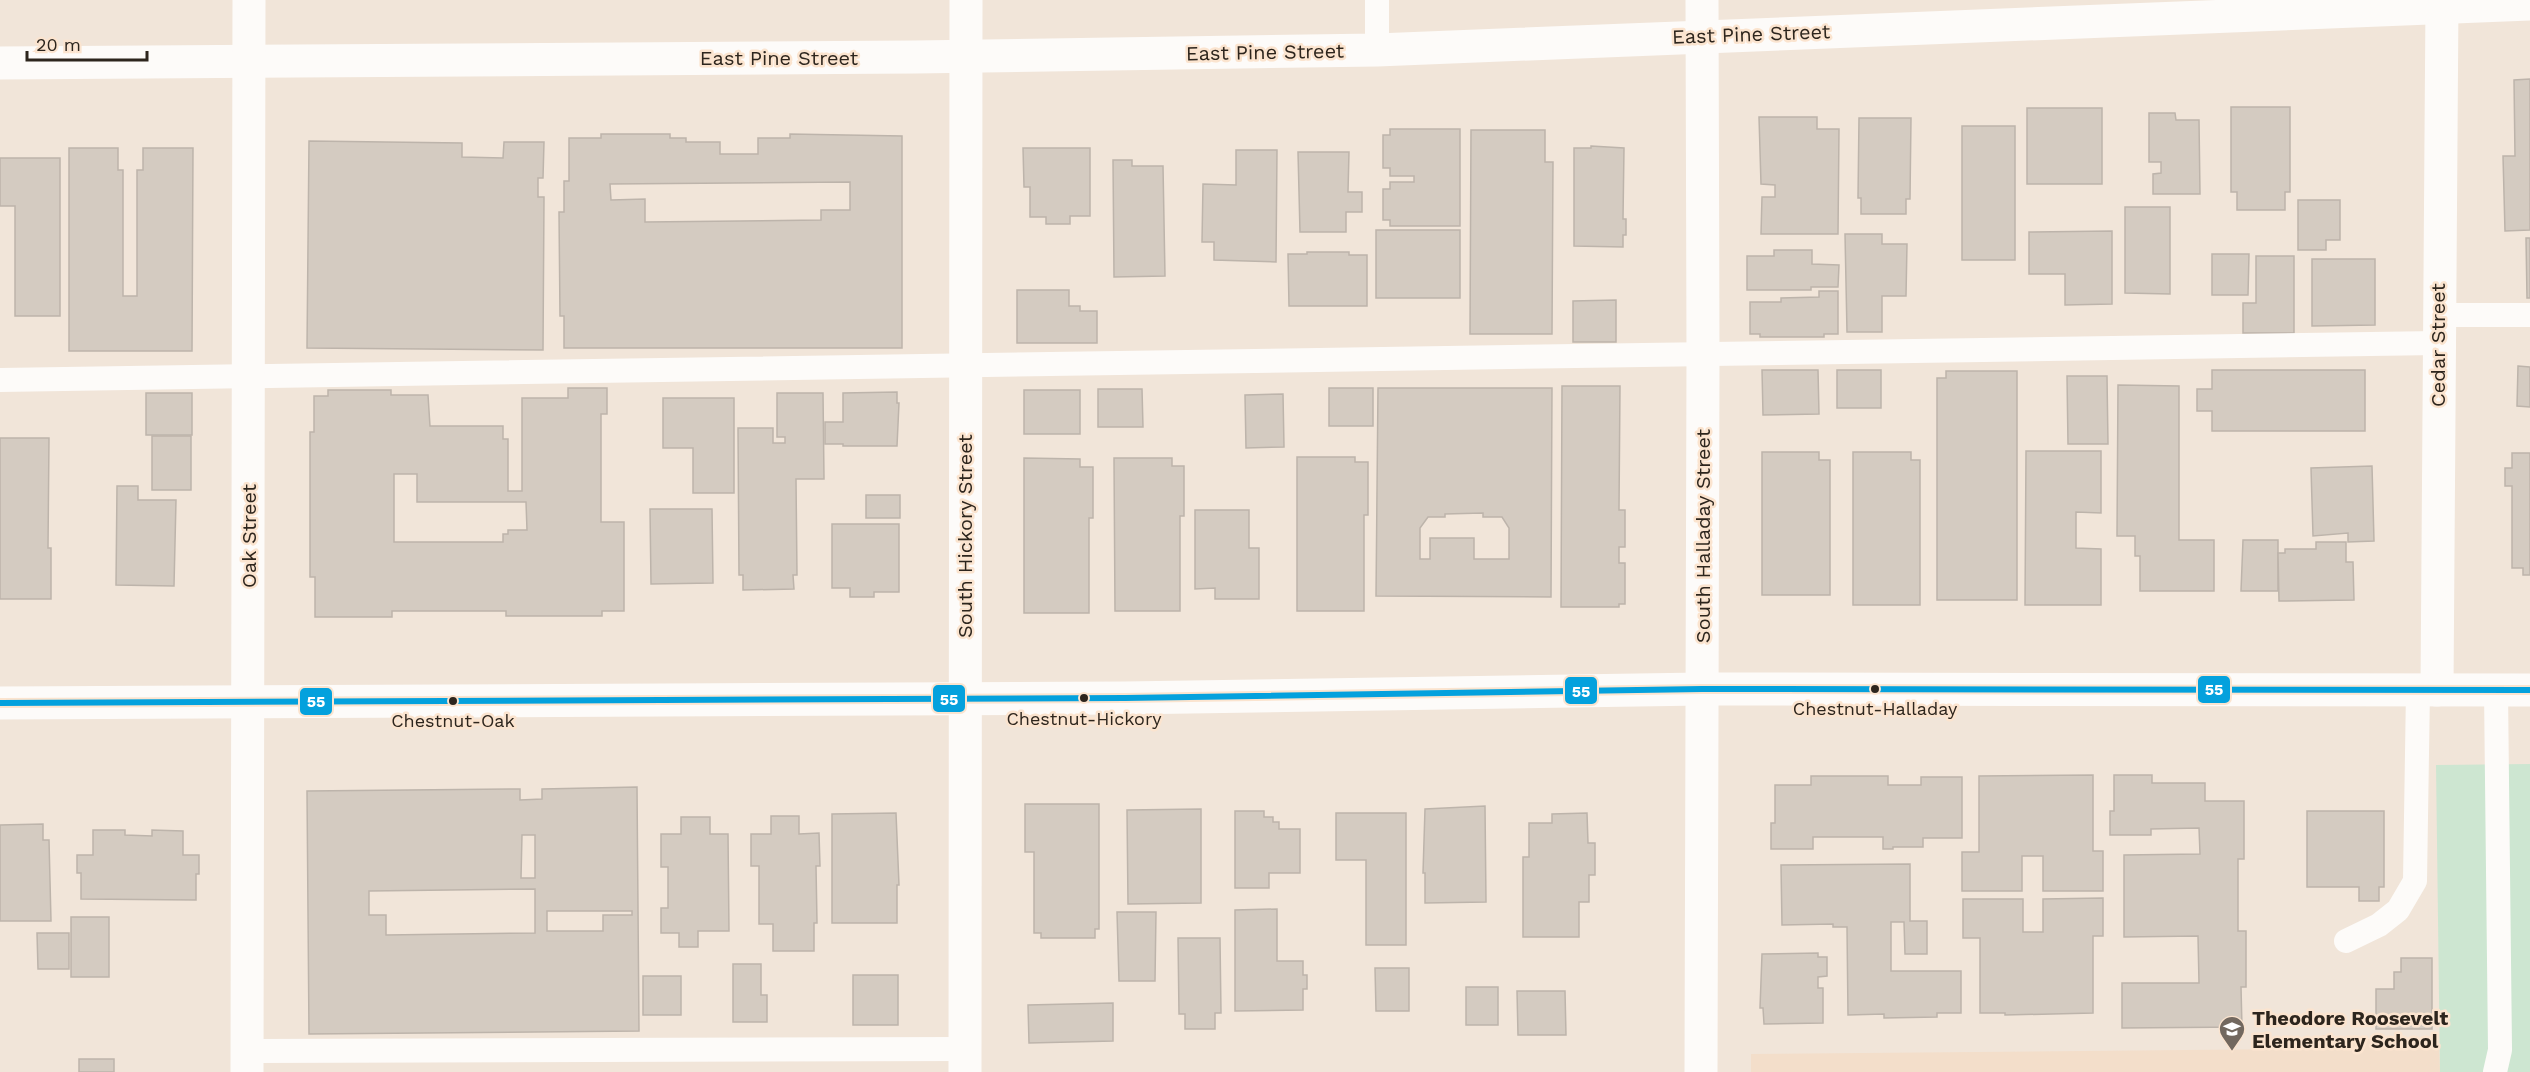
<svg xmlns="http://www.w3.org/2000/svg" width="2530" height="1072" viewBox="0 0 2530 1072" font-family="'Work Sans',sans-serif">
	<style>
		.built { fill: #f3deca }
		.green { fill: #cde6d1 }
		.building { fill: #d4cbc1; stroke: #bdb4ab; stroke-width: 1.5; fill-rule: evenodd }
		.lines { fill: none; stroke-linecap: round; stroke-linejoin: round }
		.lane { stroke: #fdfbf9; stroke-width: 24 }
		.street { stroke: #fdfbf9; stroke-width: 33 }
		.secondary { stroke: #fdfbf9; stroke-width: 33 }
		.bus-1-casing { stroke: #fbe4cf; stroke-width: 10 }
		.bus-1 { stroke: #04a1dd; stroke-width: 6 }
		.bus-dot { fill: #2d251d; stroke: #fbe4cf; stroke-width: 2 }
		.labels { text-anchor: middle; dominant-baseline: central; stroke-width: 5; stroke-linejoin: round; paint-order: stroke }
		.bus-label { font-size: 18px; fill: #2d251d; stroke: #fbe4cf }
		.street-label { font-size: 20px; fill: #2d251d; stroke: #fbe4cf }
		.poi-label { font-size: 20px; font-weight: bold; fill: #2d251d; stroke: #fbe4cf; text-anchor: start }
		.line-badge { stroke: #fbe4cf; stroke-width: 2 }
		.badge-label { font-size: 16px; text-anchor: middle; font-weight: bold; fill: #fff }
	</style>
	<rect width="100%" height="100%" fill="#f1e5d9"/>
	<path class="built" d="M2323,1035L2439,1045L2440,1072H1751V1054L2298,1049Z"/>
	<path class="green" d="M2530,764V1072H2440L2436,765Z"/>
	<g class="building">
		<path d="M2530,79V230L2505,231L2503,156H2515L2514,80Z"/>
		<path d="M2231,107H2290V192H2285V210H2237V192H2231Z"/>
		<rect x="2027" y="108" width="75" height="76"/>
		<path d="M2149,113H2175L2176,120H2199L2200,194H2153V174L2161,173V162H2149Z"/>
		<path d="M1759,117H1817V129H1839L1838,234H1761L1762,197H1775V185L1761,184Z"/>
		<path d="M1859,118H1911L1910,199H1906V214H1861V198H1858Z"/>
		<rect x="1962" y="126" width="53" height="134"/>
		<path d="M1390,129H1460V226H1390V220H1383V189H1390V182H1414V176H1390V168H1383V135H1390Z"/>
		<path d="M1471,130H1545V162H1553L1552,334H1470Z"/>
		<path d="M601,134H670V138H686V142H720V154H758V138H790V134L902,136V348H564V316H560L559,212H564V181H569V138H601ZM850,182V210H821V220L645,222V199L611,200L610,184Z"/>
		<path d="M309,141L462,143V157L503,158L504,142H544L543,178H538V197H544L543,350L307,348Z"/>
		<path d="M1591,146L1624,148L1623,219H1626V235H1623V247L1574,246V148H1591Z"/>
		<path d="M69,148H118V170H123V296H137V170H143V148H193L192,351H69Z"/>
		<path d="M1023,148H1090V216H1070V224H1046V217H1030V187H1024Z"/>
		<path d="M1236,150H1277L1276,262L1214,260V242H1202L1203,184L1236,185Z"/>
		<path d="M1298,152H1349L1348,192H1362V212H1346V232H1300Z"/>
		<path d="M0,158H60V316H15V206H0Z"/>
		<path d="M1113,160H1132V166H1163L1165,276L1114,277Z"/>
		<path d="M2298,200H2340V240H2326V250H2298Z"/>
		<path d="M2125,207H2170V294L2125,293Z"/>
		<rect x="1376" y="230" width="84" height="68"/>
		<path d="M2112,231V304L2065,305V274H2029V232Z"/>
		<path d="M1845,234H1882V244H1907L1906,296H1882V332H1847Z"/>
		<path d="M2526,238H2530V298H2527Z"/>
		<path d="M1774,250H1812V264L1839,265L1838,287H1811V290H1747V256H1774Z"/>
		<path d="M1307,252H1349V255H1367V306H1289L1288,254H1307Z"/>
		<path d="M2212,254H2249L2248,295H2212Z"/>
		<path d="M2256,256H2294V333H2243V303H2256Z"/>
		<path d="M2312,259H2375V325L2312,326Z"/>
		<path d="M1017,290H1069V306H1080V311H1097V343H1017Z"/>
		<path d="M1819,291H1838V334H1824V337H1760V334H1750V302H1781V298L1819,297Z"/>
		<path d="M1616,300V342H1573V301Z"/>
		<path d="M2518,366L2530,367V407L2517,406Z"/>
		<path d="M1762,370H1818L1819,414L1763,415Z"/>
		<rect x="1837" y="370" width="44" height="38"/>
		<path d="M2212,370H2365V431H2212V411H2197V389H2212Z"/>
		<path d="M1946,371H2017V600H1937V378H1946Z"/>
		<path d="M2067,376H2107L2108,444H2068Z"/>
		<path d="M2118,385L2179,386V540H2214V591H2140V556H2135V536H2117Z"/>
		<path d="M1562,386H1620L1619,510H1625V547H1619V563H1625V604H1619V607H1561Z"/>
		<path d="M568,388H607V414H601V522H624V611H602V616H506V611H392V617H315V577H310V432H314V396H328V390H391V395H428L430,426H503V439H508V491H522V398H568ZM394,474H417V502H526L527,530H508V534H503V542H394Z"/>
		<rect x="1329" y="388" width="44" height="38"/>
		<path d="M1378,388H1552L1551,597L1376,596ZM1483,513V517H1502L1509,528V559H1474V538H1430V559H1420V528L1428,517H1445V514Z"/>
		<path d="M1098,389H1142L1143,427H1098Z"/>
		<rect x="1024" y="390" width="56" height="44"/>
		<path d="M897,392V403H899L897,446H843V444H825V422H843V393Z"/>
		<rect x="146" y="393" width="46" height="42"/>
		<path d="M777,393H823L824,479H796L797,575H793L794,589L743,590V575H739L738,428H773V443H785V437H777Z"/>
		<path d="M1283,394L1284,447L1246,448L1245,395Z"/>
		<path d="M663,398H734V493H693V448H663Z"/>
		<rect x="152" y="436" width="39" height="54"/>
		<path d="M0,438H49L48,548H51V599H0Z"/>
		<path d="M2026,451H2101V513L2076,512V548L2101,549V605H2025Z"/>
		<path d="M1762,452H1819V460H1830V595H1762Z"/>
		<path d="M1853,452H1911V460H1920V605H1853Z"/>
		<path d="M2512,453H2530V575H2523V568H2512V486H2505V468H2512Z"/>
		<path d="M1297,457H1355V462H1368V515H1364V611H1297Z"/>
		<path d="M1024,458L1080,459V467H1093V518H1089V613H1024Z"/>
		<path d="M1114,458H1172V466H1184V516H1180V611H1115Z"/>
		<path d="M2372,466L2374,541L2348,542V533L2313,536L2311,468Z"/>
		<path d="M117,486H138V500H176L174,586L116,585Z"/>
		<rect x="866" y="495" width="34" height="23"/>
		<path d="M650,509H712L713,583L651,584Z"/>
		<path d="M1195,510H1249V548H1259V599H1215V588L1195,589Z"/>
		<path d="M832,524H899V592H874V597H850V588H832Z"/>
		<path d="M2243,540H2278V591H2241Z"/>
		<path d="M2316,542H2346V562H2353L2354,600L2279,601L2278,553H2285V549H2316Z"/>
		<path d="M2093,775V851H2103V891H2043V856H2022V891H1962V852H1979V776Z"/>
		<path d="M2114,775H2152V783H2205V801H2244V859H2238V931H2246V987H2241L2242,1027L2122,1028V983H2199L2198,936L2124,937V855L2200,854L2199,828L2151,829V835H2110V811H2114Z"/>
		<path d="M1811,776H1888V785H1921V777H1962V838H1923V847H1893V849H1883V837H1813V849H1771V823H1775V785H1811Z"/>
		<path d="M637,787L639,1031L309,1034L307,791L520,789V800L542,799V789ZM522,835H535V878H521ZM535,889V933L386,935V915H369V891ZM547,911H632V915H603V931H547Z"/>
		<path d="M1025,804H1099V929H1095V938H1041V933H1034V852H1025Z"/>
		<path d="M1485,806L1486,902L1425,903V873H1423L1425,809Z"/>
		<path d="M1201,809V903L1128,904L1127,810Z"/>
		<path d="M1235,811H1264V817H1273V822H1279V829H1300V873H1269V888H1235Z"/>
		<path d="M2307,811H2384V887H2379V901H2359V887H2307Z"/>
		<path d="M896,813L899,885H897V923H832V814Z"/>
		<path d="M1336,813H1406V945H1366V860H1336Z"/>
		<path d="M1587,813L1588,843H1595V875H1589V902H1579V937H1523V857H1529V823H1552V814Z"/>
		<path d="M771,816H799V834L819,833L820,866H816L817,923H814V951H773V924H759V866H751V834H771Z"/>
		<path d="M681,817H710V834H728L729,931H698V947H679V933H661V908H668V867H661V834H681Z"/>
		<path d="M43,824V840H49L51,921H0V825Z"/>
		<path d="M93,830H125V835L152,836V830L183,831V855H199V874H196V900L81,899V873H77V855H93Z"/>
		<path d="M1910,864V921H1927V954H1905L1904,922H1891V971H1961V1013H1937V1017L1884,1018V1014L1848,1015L1847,927H1833V924L1782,925L1781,865Z"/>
		<path d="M2103,898V936H2093V1013L2005,1015V1013H1980V938H1963V899H2023V932H2043V899Z"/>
		<path d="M1277,909V961H1303V975H1307V989H1303V1010L1235,1011V910Z"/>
		<path d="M1117,912H1156L1155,981H1119Z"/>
		<rect x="71" y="917" width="38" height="60"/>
		<path d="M37,933H69V969H38Z"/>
		<path d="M1178,938H1220L1221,1013H1215V1029H1185V1014H1179Z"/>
		<path d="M1818,953V957H1827V976L1818,977V988H1823V1023L1764,1024L1763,1008H1760L1762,954Z"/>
		<path d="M2401,958H2432V1029H2376V989H2394V972H2401Z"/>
		<path d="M733,964H761V995H767V1022H733Z"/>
		<path d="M1375,968H1409V1011H1376Z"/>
		<rect x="853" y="975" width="45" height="50"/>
		<rect x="643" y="976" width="38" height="39"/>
		<rect x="1466" y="987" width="32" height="38"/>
		<path d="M1517,991H1565L1566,1035H1518Z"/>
		<path d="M1113,1003V1041L1029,1043L1028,1005Z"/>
		<rect x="79" y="1059" width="35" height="13"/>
	</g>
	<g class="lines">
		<g class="lane">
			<path d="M1377,0V50"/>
			<path d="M2438,315H2530"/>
			<path d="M0,380L2438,343"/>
			<path d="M2346,941L2379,925L2398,910L2415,881L2418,690"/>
			<path d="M247,1051L965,1049"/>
			<path d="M2495,1072L2500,1050L2496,690"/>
		</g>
		<g class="street">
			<path d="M0,63L915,57L1377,50L2530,4"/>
			<path d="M2437,690L2442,0"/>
			<path d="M247,1072L249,0"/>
			<path d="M965,1072L966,0"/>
			<path d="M1701,1072L1703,355L1702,0"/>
		</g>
		<path class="secondary" d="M0,703L1125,698L1702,689L2530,690"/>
		<g class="bus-1-casing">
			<path id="bus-1" d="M0,703L1125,698L1702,689L2530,690"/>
		</g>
		<use href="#bus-1" class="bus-1"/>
	</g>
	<defs>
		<g id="school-pin" transform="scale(1.35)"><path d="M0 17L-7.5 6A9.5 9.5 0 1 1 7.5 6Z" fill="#72685f" stroke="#fbe4cf"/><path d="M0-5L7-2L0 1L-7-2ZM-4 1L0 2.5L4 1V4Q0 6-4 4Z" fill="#fff"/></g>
	</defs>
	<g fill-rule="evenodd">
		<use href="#school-pin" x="2232" y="1029"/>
	</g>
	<g class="bus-dot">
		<circle cx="1875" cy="689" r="5"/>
		<circle cx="1084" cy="698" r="5"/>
		<circle cx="453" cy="701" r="5"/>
	</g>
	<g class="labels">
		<g class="bus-label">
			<text x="1875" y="708">Chestnut-Halladay</text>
			<text x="1084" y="718">Chestnut-Hickory</text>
			<text x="453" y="720">Chestnut-Oak</text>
		</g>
		<g class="street-label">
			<text transform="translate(1751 34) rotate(-2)">East Pine Street</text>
			<text transform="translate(1265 52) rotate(-1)">East Pine Street</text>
			<text x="779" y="58">East Pine Street</text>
			<text transform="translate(2438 345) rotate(-90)">Cedar Street</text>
			<text transform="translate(249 536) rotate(-90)">Oak Street</text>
			<text transform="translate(965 536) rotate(-90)">South Hickory Street</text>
			<text transform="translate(1703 536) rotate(-90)">South Halladay Street</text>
		</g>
		<g class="poi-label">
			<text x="2252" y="1018">Theodore Roosevelt<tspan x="2252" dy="23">Elementary School</tspan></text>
		</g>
	</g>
	<g class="line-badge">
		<rect x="2197" y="675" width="34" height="29" rx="6" fill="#04a1dd"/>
		<rect x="1564" y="676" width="34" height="29" rx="6" fill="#04a1dd"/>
		<rect x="932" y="684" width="34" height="29" rx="6" fill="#04a1dd"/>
		<rect x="299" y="687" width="34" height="29" rx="6" fill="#04a1dd"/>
	</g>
	<g class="badge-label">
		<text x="2214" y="695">55</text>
		<text x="1581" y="697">55</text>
		<text x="949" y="705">55</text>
		<text x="316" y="707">55</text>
	</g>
	<path d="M27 51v9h120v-9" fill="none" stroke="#2d251d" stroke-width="3"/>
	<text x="36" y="51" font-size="18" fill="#2d251d" stroke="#fbe4cf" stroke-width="4.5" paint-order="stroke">20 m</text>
</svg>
